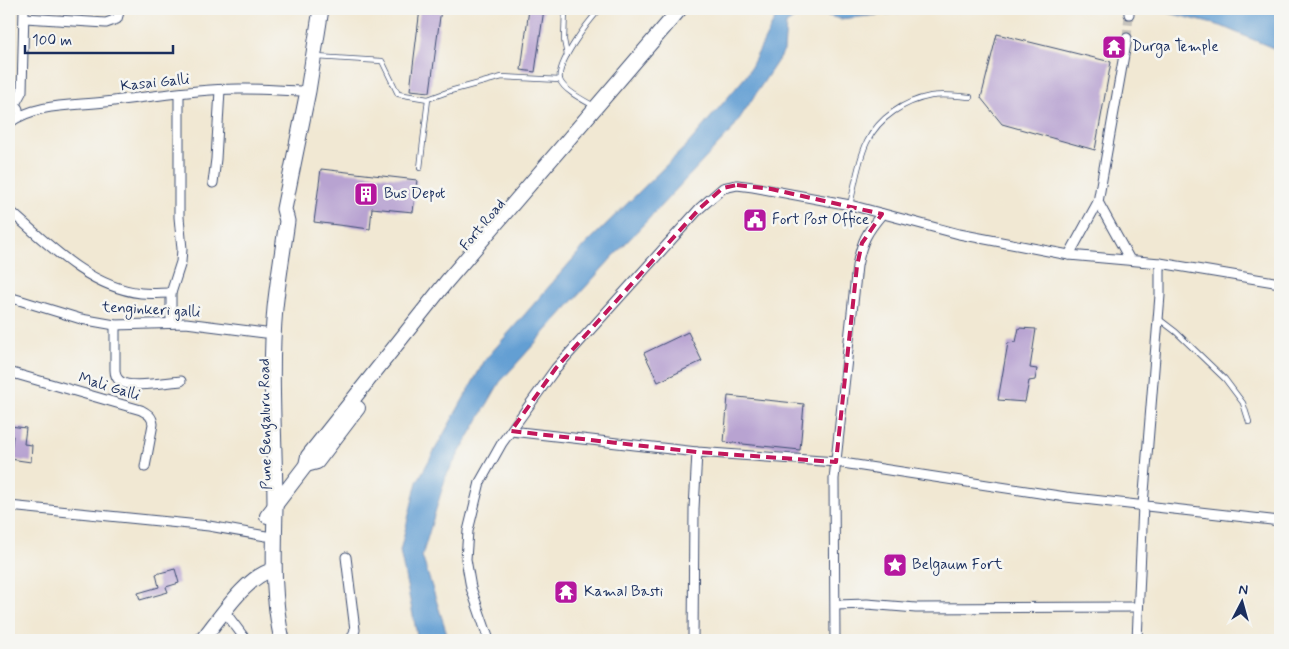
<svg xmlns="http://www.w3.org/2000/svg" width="1289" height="649" viewBox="0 0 1289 649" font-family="Mynerve,sans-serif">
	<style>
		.water { fill: #639fd3; stroke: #3f6798 }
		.building { fill: #b8a3d1 }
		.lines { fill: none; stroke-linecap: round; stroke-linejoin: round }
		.street-tunnel { stroke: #c6c3bc; stroke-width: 9; stroke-dasharray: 9 4.5; stroke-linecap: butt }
		.lane-casing { stroke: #3b4b70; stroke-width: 6 }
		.street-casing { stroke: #3b4b70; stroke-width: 11 }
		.secondary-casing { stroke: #3b4b70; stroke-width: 16 }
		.primary-casing { stroke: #3b4b70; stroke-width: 17 }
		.lane { stroke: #fff; stroke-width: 4.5 }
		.street { stroke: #fff; stroke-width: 9 }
		.secondary { stroke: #fff; stroke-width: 14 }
		.primary { stroke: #fff; stroke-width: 15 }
		.marked { fill: none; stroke: #c2185b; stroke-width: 4; stroke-dasharray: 10 6; stroke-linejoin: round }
		.labels { text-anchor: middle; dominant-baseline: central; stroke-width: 5; stroke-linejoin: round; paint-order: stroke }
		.poi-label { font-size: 15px; fill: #1b2f5e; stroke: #f6f6f2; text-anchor: start }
		.street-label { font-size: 15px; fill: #1b2f5e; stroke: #f6f6f2 }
	</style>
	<rect width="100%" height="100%" fill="#f6f6f2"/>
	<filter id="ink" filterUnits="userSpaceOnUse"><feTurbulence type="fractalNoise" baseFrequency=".02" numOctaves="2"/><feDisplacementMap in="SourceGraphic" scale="10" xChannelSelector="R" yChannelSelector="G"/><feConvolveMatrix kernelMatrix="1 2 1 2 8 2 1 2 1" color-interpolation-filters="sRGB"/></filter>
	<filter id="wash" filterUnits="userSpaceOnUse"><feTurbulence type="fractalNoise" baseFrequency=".0096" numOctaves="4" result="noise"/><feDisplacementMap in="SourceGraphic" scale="20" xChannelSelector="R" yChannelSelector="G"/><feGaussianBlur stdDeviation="1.12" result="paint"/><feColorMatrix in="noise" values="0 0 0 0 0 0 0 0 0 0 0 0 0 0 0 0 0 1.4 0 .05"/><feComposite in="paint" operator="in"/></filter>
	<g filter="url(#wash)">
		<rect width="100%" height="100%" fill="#f1e8d3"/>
		<g class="water">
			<path d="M780,9H935L840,19L807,10L786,24L784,51L732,130L610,260L500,382L446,476L422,556L449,640H418L400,551L417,482L485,360L586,244L688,144L747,75Z"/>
			<path d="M1148,9H1271L1280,12V51L1221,26L1157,10Z"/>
		</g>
		<g id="blocks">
			<g class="building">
				<path d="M420,9H441L430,92L410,90Z"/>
				<path d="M529,9H544L535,72L521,70Z"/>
				<path d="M997,34L1111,62L1095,150L1002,124L981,98Z"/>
				<path d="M321,169L417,180L413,212L372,208L370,229L314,222Z"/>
				<path d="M1019,328L1036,329L1030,368L1037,369L1035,380L1029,381L1025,402L998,400L1008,343L1016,342Z"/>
				<path d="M688,332L702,361L658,382L644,353Z"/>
				<path d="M728,396L804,404L800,450L724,442Z"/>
				<path d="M10,426L26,428L24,444L32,445L31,462L10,459L13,436L9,435Z"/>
				<path d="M175,569L179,583L166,587L168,592L140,600L138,593L159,587L156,574Z"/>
			</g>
		</g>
	</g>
	<g filter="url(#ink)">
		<use href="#blocks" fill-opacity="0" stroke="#3b4b70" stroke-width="1"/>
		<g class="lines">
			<path class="street-tunnel" d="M1127,38L1129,14"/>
			<g class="lane-casing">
				<g id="lane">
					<path d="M565,9L564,40L567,55"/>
					<path d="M316,57L382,61L398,94L428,99L450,91L502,77L560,80"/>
					<path d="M594,106C585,101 563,90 560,80C556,63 589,21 600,9"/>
					<path d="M420,168L428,99"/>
					<path d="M850,205C855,184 858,161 867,142C879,117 905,101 931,96C944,94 957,96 970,97"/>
					<path d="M1159,319L1176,332L1225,379L1243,403L1249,422"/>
				</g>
			</g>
			<g class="street-casing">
				<g id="street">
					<path d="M1129,14V9"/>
					<path d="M25,18L106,23L117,19L120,9"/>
					<path d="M9,94L18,109"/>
					<path d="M15,104L22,91L24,9"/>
					<path d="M9,123C37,103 72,106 105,102C151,97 200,88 246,89C267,89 287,91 308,91"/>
					<path d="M213,183L216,159L220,90"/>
					<path d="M1098,202L1130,260"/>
					<path d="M9,210C47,243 88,287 141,293C151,294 161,293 171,293"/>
					<path d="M1069,255L1098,202L1127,38"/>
					<path d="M9,297L81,319L115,325L186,323L265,333"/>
					<path d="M171,322V293L181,262L182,249L179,217V94"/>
					<path d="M115,325V370C115,374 116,378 120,381C129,389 167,382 181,381"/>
					<path d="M9,372L141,410C148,414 152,416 153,424L145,467"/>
					<path d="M511,431L697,452L836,462L1066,497L1280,521"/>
					<path d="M9,506L209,526L266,536"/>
					<path d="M346,557L355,630L351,640"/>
					<path d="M836,605L867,604L916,608L1138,607"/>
					<path d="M225,612L246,640"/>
					<path d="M489,640L471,588L466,559L468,531L480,482L502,443L556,368L700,208L723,188L737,185L753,187L850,205L959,234L1069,255L1160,263L1280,283"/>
					<path d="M693,640L694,509L697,452"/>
					<path d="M835,640L834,479L857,266C862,241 866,233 882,214"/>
					<path d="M1137,640L1143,505L1160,295V263"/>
				</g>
			</g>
			<g class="secondary-casing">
				<g id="secondary">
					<path d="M306,465L317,462L358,408"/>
					<path d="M267,516L306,465L308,456L447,281L680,9"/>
					<path d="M202,640C219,619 247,575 273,570"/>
				</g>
			</g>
			<g class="primary-casing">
				<path id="primary" d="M282,640C272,596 274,553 275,508C275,442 269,374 275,308C278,279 283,250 287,221L284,209L308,91L321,9"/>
			</g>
			<use href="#lane" class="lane"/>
			<use href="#street" class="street"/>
			<use href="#secondary" class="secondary"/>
			<use href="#primary" class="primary"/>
		</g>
	</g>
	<path class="marked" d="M737,185L771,189L882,214L862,243L857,266L836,462L697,452L511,431L556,368L700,208L723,188Z"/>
	<defs>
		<g id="temple-square" transform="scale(1.25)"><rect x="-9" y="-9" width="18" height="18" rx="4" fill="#b5179e" stroke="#f6f6f2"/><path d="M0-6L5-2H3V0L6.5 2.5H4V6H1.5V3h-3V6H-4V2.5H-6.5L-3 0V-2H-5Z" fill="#fff"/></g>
		<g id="building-square" transform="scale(1.25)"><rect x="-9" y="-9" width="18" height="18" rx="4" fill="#b5179e" stroke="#f6f6f2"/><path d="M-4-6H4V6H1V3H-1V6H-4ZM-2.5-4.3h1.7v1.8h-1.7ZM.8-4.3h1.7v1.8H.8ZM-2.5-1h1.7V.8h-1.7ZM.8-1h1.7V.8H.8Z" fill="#fff"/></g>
		<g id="civic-square" transform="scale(1.25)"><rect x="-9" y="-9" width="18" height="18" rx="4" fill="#b5179e" stroke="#f6f6f2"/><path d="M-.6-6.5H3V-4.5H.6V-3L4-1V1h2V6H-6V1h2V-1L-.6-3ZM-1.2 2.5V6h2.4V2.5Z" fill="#fff"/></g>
		<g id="sight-square" transform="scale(1.25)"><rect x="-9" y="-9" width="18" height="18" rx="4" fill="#b5179e" stroke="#f6f6f2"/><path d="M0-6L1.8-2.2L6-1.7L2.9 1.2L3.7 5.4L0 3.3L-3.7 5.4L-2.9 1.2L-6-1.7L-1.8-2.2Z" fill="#fff"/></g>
	</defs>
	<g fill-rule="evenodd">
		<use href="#temple-square" x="1114" y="47"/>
		<use href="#building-square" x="366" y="194"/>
		<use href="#civic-square" x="755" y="220"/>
		<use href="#sight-square" x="895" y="565"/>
		<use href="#temple-square" x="566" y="592"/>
	</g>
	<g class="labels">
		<g class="poi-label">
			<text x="1132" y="47">Durga Temple</text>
			<text x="384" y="194">Bus Depot</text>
			<text x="772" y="220">Fort Post Office</text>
			<text x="912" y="565">Belgaum Fort</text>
			<text x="584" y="592">Kamal Basti</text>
		</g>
		<g class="street-label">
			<text transform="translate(155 83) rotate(-6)">Kasai Galli</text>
			<text transform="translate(483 225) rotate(-50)">Fort Road</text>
			<text transform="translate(151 310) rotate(3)">tenginkeri galli</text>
			<text transform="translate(109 387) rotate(17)">Mali Galli</text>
			<text transform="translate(266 424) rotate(-91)">Pune Bengaluru Road</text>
		</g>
	</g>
	<rect width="1289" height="649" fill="none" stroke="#f6f6f2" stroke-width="30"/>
	<g transform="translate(1242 602) rotate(6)" stroke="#f6f6f2" stroke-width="4" paint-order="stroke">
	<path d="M0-4L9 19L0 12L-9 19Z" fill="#1b2f5e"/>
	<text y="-8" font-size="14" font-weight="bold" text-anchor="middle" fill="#1b2f5e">N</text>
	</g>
	<path d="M25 45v8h148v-8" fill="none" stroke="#1b2f5e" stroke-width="2.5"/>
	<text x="32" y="45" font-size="15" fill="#1b2f5e" stroke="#f6f6f2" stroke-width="4" paint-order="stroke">100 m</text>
</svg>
